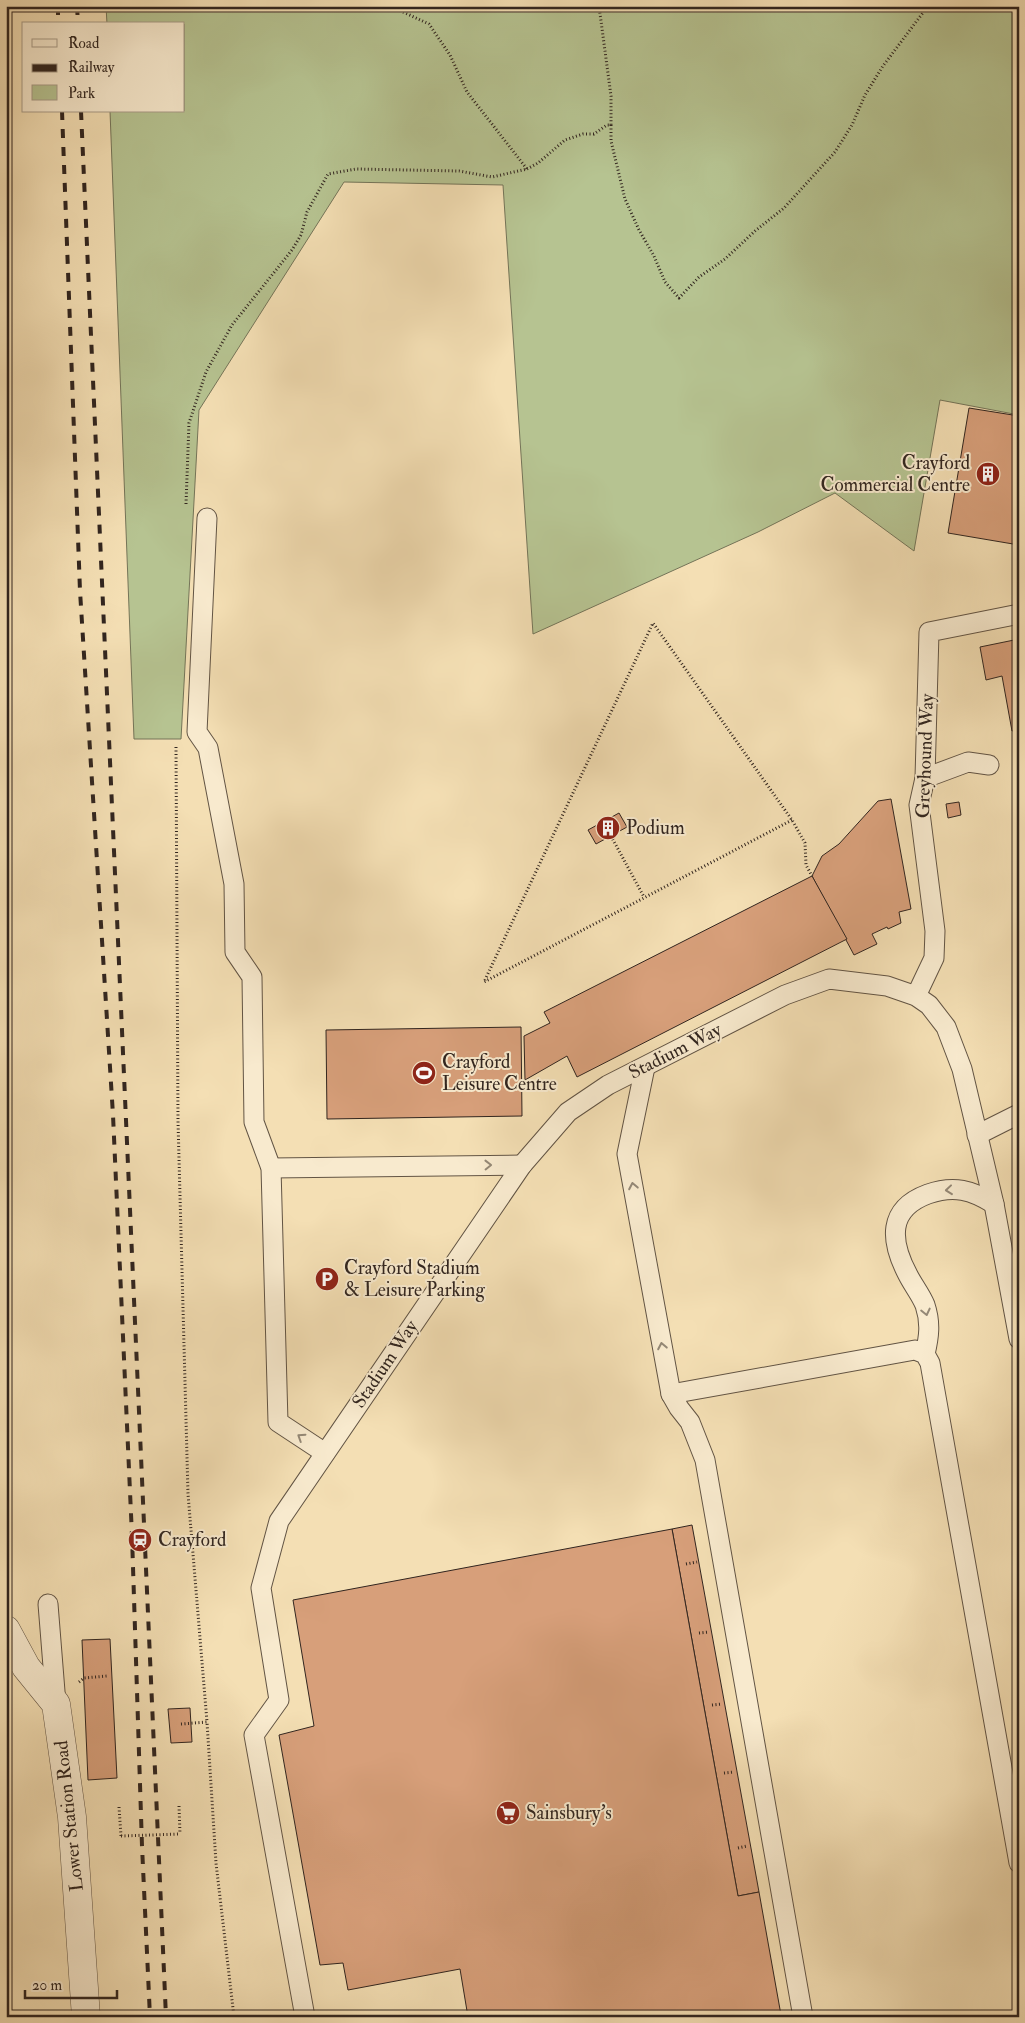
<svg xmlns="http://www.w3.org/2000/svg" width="1025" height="2023" viewBox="0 0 1025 2023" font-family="'IM FELL Double Pica',serif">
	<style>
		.green { fill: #b6c391; stroke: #747458 }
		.building { fill: #d79f7a; stroke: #31251f }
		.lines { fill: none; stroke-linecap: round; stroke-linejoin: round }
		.lane-casing { stroke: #625444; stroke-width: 21 }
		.street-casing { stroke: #625444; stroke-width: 29 }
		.path { stroke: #31251f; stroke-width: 3; stroke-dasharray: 1 2.5; stroke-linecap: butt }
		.lane { stroke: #f8eace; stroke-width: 19 }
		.street { stroke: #f8eace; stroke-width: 28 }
		.rail { stroke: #31251f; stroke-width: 4; stroke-dasharray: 9 9; stroke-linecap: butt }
		.path-bridge { stroke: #31251f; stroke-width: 3; stroke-dasharray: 1 2.5; stroke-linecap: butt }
		.oneway { stroke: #948876 }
		.labels { text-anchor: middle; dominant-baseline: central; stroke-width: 4; stroke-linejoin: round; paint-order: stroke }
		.poi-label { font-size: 19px; fill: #31251f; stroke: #f8eace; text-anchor: start }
		.street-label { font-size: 19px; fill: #31251f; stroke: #f8eace }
	</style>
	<rect width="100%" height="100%" fill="#f4dfb4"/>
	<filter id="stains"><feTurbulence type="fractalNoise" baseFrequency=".004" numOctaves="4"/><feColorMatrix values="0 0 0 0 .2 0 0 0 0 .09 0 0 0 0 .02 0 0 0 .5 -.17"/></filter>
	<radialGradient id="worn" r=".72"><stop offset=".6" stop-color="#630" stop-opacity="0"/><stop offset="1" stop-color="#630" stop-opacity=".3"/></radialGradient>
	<path class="green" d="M106,6H1019V415L940,400L914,551L835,493L758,532L533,634L503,185L344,182L199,410L181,739H134L110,111H184V24H107Z"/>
	<g class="building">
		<path d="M969,408L1019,416V545L948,533Z"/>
		<path d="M1019,639V729L1012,731L1002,676L986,680L980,647Z"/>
		<path d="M891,799L911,909L899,912L901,923L888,929L887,927L872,934L877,944L854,955L812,876L822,856L839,844L878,801Z"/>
		<path d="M959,802L961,815L948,818L946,804Z"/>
		<path d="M619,813L627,827L596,844L588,830Z"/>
		<path d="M812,876L847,939L577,1077L567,1056L525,1080L524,1036L550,1023L544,1012Z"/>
		<path d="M521,1027L522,1116L327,1119L326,1030Z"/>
		<path d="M692,1525L759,1892L738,1896L672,1529Z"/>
		<path d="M672,1529L738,1896L759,1892L781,2015L771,2017H468L460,1969L348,1990L343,1963L320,1965L279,1735L314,1726L293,1600Z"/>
		<path d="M110,1639L117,1778L88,1780L82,1640Z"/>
		<path d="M190,1708L192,1742L171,1743L168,1709Z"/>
	</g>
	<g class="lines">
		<g class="lane-casing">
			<g id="lane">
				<path d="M207,518L197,732L208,748L234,884L235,952L252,977L254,1122L271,1168L278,1422L325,1453"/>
				<path d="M925,778L968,762L989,765"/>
				<path d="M916,996L934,958L935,931L919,805L925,778L929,632L1019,614"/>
				<path d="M645,1067L627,1154L671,1394"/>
				<path d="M977,1135L1019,1114"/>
				<path d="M271,1168L522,1165"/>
				<path d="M925,1354C929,1337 931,1323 925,1305C921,1295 913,1285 908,1275C890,1241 887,1209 928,1194C954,1185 972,1190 994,1204"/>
				<path d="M48,1604L56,1704"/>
				<path d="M305,2017L254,1735L279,1700L261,1588L279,1521L522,1165L568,1112L608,1085L785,995L829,979L887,986L916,996L929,1005L946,1027L962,1069L994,1204L1019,1339"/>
				<path d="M803,2017L705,1460L690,1422L679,1408L671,1394L915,1350L925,1354L930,1363L1019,1863"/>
			</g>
		</g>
		<g class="street-casing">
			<path id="street" d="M6,1630L26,1667L56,1704L72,1817L86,2017"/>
		</g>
		<g class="path">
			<path d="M6,33V62"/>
			<path d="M611,125V141L625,199L639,230L654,256L665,282L679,298L699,277L725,259L755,231L784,208L835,152L852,125L865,95L883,66L928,6"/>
			<path d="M527,169L538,163L565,140L583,134H594L607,125H611V96L599,6"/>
			<path d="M186,504L189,423L206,372L232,325L292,250L301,235L307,212L328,174L356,169L459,171L492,177L527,169L467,92L450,55L429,24L390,6"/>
			<path d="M176,747L178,1121L188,1494L207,1722"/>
			<path d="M792,820L484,982L653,623L792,820L805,843L806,865L812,876"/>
			<path d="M611,836L644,897"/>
			<path d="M686,1564L697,1562"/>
			<path d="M699,1633L709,1632"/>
			<path d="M79,1682L84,1678L107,1676"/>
			<path d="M712,1705L722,1704"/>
			<path d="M181,1724L207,1722L216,1863L234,2017"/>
			<path d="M724,1773L734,1772"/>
			<path d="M179,1806L180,1834"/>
			<path d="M119,1807L121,1836"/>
			<path d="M738,1848L747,1846"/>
		</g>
		<use href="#lane" class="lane"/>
		<use href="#street" class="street"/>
		<g class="rail">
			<path d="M58,6V24"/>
			<path d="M77,6L78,24"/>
			<path d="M62,111L80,591L113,1115L132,1536L142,1846L150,2017"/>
			<path d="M81,111L166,2017"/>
		</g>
		<path class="path-bridge" d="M121,1836L180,1834"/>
	</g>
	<defs><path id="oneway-chevron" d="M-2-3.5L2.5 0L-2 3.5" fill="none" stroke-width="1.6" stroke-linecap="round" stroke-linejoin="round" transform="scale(1.25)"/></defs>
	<g class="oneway">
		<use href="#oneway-chevron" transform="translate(488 1165) rotate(-1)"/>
		<use href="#oneway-chevron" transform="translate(633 1186) rotate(-101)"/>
		<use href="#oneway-chevron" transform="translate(949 1190) rotate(174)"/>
		<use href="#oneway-chevron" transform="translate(926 1312) rotate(77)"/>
		<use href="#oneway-chevron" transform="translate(662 1346) rotate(-101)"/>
		<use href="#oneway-chevron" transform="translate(301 1437) rotate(-147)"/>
	</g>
	<defs>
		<g id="building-disc" transform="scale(1.25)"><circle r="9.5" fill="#8f2418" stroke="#f8eace"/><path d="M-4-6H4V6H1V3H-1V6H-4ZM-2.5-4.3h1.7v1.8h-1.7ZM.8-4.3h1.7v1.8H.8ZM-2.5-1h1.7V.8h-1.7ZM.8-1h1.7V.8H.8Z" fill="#fff"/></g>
		<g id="stadium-disc" transform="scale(1.25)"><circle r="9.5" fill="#8f2418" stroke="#f8eace"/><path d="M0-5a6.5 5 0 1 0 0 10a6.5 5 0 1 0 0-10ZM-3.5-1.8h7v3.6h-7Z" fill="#fff"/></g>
		<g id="parking-disc" transform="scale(1.25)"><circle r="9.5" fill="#8f2418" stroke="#f8eace"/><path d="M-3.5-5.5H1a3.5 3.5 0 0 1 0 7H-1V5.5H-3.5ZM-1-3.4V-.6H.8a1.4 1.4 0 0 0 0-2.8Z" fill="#fff"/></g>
		<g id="station-disc" transform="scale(1.25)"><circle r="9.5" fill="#8f2418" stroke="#f8eace"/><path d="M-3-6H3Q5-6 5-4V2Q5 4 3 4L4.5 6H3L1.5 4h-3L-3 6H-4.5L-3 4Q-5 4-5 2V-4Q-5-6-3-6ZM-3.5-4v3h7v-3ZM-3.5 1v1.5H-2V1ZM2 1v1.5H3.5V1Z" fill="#fff"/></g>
		<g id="supermarket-disc" transform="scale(1.25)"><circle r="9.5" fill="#8f2418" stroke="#f8eace"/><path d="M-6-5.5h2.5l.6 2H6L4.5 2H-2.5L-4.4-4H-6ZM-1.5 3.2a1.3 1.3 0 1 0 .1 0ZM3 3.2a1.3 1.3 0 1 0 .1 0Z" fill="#fff"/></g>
	</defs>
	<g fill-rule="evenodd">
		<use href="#building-disc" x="988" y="474"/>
		<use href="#building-disc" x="608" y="828"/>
		<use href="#stadium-disc" x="424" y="1073"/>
		<use href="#parking-disc" x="327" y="1279"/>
		<use href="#station-disc" x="140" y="1540"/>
		<use href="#supermarket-disc" x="508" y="1813"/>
	</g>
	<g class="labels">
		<g class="poi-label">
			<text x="970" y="463" text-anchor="end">Crayford<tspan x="970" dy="22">Commercial Centre</tspan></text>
			<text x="626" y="828">Podium</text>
			<text x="442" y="1062">Crayford<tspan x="442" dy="22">Leisure Centre</tspan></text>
			<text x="344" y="1268">Crayford Stadium<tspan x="344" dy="22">&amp; Leisure Parking</tspan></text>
			<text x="158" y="1540">Crayford</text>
			<text x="526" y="1813">Sainsbury's</text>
		</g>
		<g class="street-label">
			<text transform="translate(925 756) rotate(-88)">Greyhound Way</text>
			<text transform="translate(675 1051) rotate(-27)">Stadium Way</text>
			<text transform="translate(385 1364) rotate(-56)">Stadium Way</text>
			<text transform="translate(69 1816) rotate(-96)">Lower Station Road</text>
		</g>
	</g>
	<rect width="1025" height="2023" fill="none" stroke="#f4dfb4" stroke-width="25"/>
	<rect x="8" y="8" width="1010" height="2008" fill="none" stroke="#31251f" stroke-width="2.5"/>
	<rect x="12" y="12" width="1000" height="1998" fill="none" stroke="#31251f"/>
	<rect x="22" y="22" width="162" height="90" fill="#f8eace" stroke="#a89b88"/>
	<rect x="32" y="39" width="25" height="8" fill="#f8eace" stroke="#a89b88"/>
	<text x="68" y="48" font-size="15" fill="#31251f">Road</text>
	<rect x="32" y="64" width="25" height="8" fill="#31251f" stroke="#a89b88"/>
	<text x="68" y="72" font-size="15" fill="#31251f">Railway</text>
	<rect x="32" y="85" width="25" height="15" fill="#b6c391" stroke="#a89b88"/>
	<text x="68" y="98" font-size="15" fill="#31251f">Park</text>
	<path d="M25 1990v8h92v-8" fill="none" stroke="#31251f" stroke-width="2.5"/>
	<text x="32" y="1990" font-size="15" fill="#31251f" stroke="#f8eace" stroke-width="4" paint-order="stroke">20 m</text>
	<rect width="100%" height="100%" filter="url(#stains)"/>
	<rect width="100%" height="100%" fill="url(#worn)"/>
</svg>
